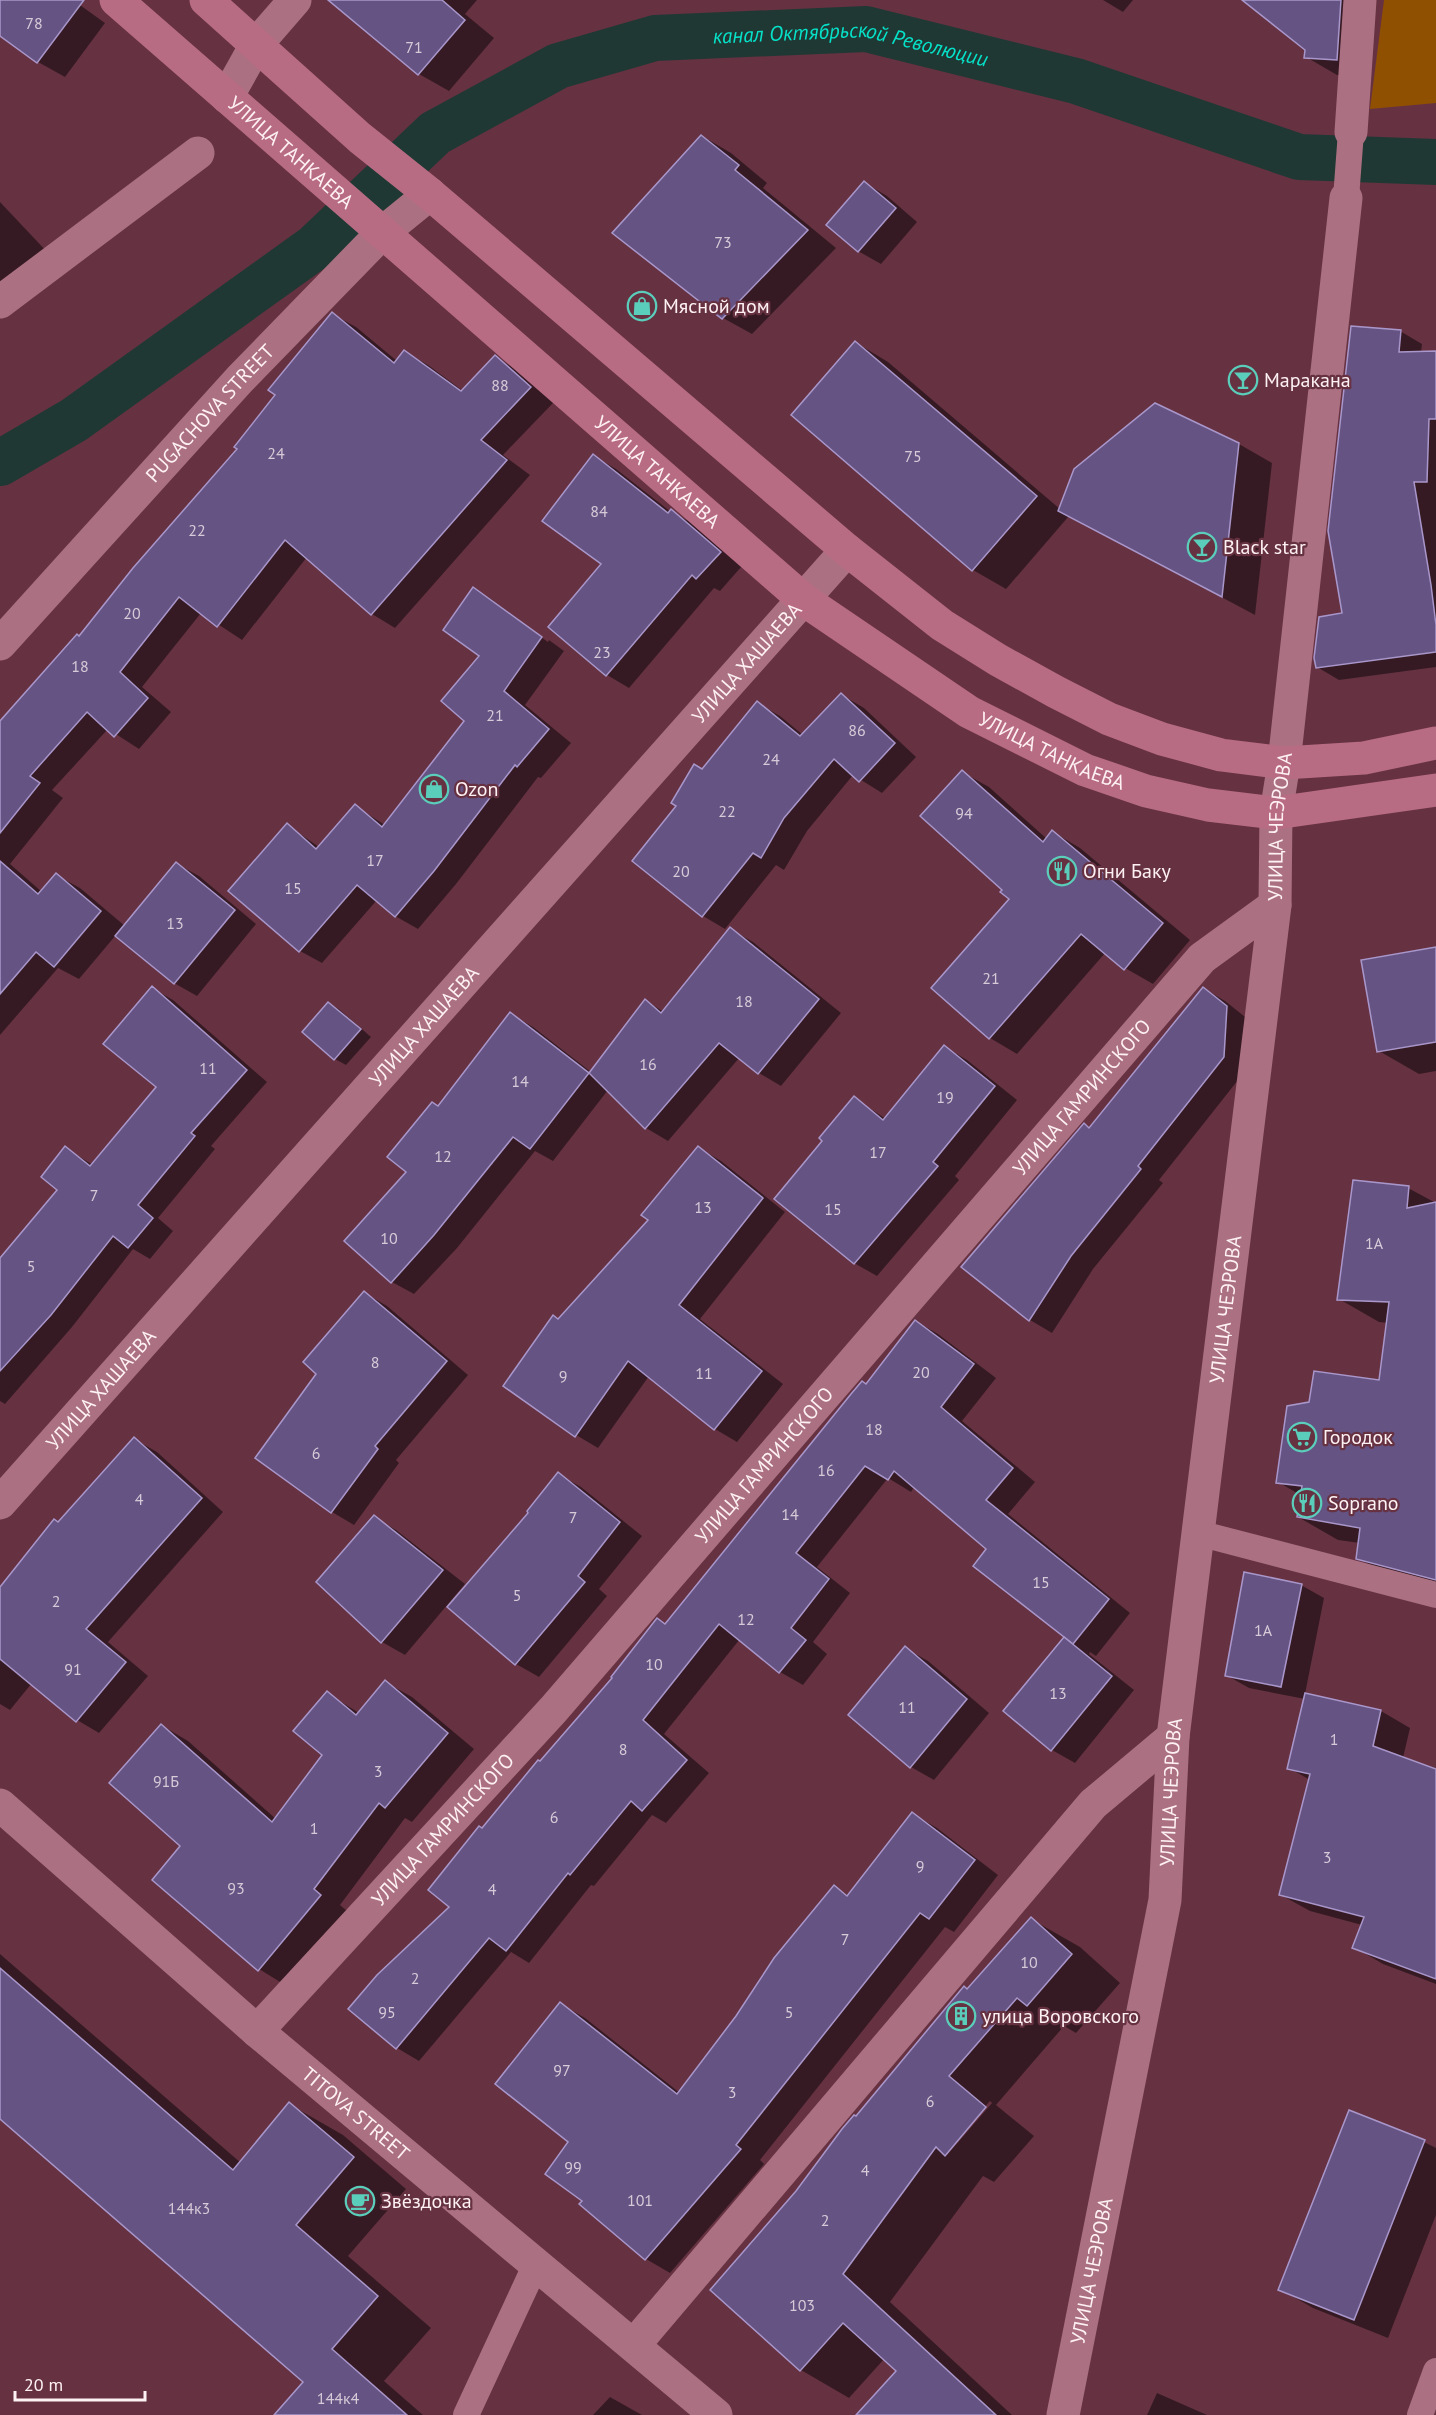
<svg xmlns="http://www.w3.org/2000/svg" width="1436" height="2415" viewBox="0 0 1436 2415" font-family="'PT Sans',sans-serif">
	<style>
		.green { fill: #905002 }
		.shadow { fill: #0007; fill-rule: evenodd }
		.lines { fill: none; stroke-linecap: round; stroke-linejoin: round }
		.canal { stroke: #203833; stroke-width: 46 }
		.building { fill: #655483; stroke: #a997cb; stroke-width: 1.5 }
		.lane { stroke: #ab7182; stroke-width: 26 }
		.street { stroke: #ab7182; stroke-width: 33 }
		.secondary { stroke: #b86c84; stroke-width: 33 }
		.labels { text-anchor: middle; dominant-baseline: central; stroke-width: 4.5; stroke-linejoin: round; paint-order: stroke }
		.number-label { font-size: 16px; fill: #d8cad8 }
		.street-label { font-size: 20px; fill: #fef1f4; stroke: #663242 }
		.poi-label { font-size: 20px; fill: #fef1f4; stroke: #663242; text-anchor: start }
		.water-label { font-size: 21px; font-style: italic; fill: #06e2c9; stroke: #663242 }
	</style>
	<rect width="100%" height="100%" fill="#663242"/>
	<path class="green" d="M1384,0H1436V103L1370,109Z"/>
	<g class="shadow">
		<path d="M0,0H73L105,23L65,77L38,62L0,34Z"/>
		<path d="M331,0H477L465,14L494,38L449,91L419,74Z"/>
		<path d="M1103,0H1133L1123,12Z"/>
		<path d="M1245,0H1374L1368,77L1337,75L1306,57V49Z"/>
		<path d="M702,136L731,153L767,183L763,188L836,248L752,334L723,318Z"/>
		<path d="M865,183L887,196L917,222L881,264L858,251Z"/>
		<path d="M0,202L50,255L0,303Z"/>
		<path d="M332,314L356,327L397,361L405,352L428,365L463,391L495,357L519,371L554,402L503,455L530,475L395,628L372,614L307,557L242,640L201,613L142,687L171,712L139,749L108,729L52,790L63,798L10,864L42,892L56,875L80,888L125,926L177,864L199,876L256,924L197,996L174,983L116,935L79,979L58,968L0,1035V731L239,448Z"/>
		<path d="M1400,331L1422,344L1421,353H1436V667L1339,680L1317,667L1344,615Z"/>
		<path d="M855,342L888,362L1060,509L1239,444L1272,463L1255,615L1069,516L1006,589L973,570Z"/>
		<path d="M594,456L616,469L671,512L694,524L742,566L720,591L714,588L629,688L607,675L603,564Z"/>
		<path d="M474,589L494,601V604L548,642L549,640L564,651L525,705L571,743L541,778L538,777L456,884L418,929L395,916L377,900L322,963L300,951L287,825L319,847L355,806L385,825L466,720L481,656Z"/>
		<path d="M842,695L864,708L916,757L882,793L853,775L807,831L784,870L776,865L725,929L703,916L634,860L757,703L780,716L803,735Z"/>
		<path d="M962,772L989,787L1047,839L1053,832L1080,848L1190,940L1153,984L1125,968L1106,952L1017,1054L990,1038L1011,899L1004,890Z"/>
		<path d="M730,929L753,942L841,1013L781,1086L759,1073L740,1057L668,1141L646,1128L608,1090L553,1161L535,1151L457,1248L414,1294L392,1282L408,1172L439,1107L511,1014L533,1027L591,1072L646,1001L664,1012Z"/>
		<path d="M1436,948V1071L1419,1074L1379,1051Z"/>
		<path d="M152,988L173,1000L267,1082L211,1146L215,1149L158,1218L173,1231L150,1259L133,1249L72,1327L5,1404L0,1401V1260L59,1190L65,1148L93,1165L158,1087Z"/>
		<path d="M1203,988L1225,1001L1249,1020L1246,1070L1159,1180L1163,1183L1093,1269L1052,1333L1030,1320L963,1267L1090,1129Z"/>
		<path d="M329,1003L340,1010L371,1037L346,1065L335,1059Z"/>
		<path d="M945,1047L967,1060L1017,1100L955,1176L959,1180L877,1276L854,1263L824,1141L854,1098L886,1119Z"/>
		<path d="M699,1148L721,1161L785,1212L700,1319L783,1384L737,1442L715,1429L649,1376L598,1448L576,1435L558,1320L650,1220Z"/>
		<path d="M1408,1188L1436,1203V1591L1398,1581L1358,1558L1360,1543L1338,1540L1298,1517L1302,1496L1278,1482L1311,1403L1380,1382L1388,1323L1379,1322L1339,1299Z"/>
		<path d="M365,1293L387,1306L468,1375L396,1460L399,1463L354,1525L332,1512L318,1373Z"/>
		<path d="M915,1321L938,1334L996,1378L962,1421L1035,1482L1008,1514L1130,1613L1096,1656L1090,1652L1089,1654L1134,1690L1075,1763L1052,1750L1005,1711L1066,1636L988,1549L914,1487L911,1492L888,1478L817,1567L850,1593L813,1642L827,1654L803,1685L780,1672L740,1639L664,1734L709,1773L666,1823L652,1815L594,1886L591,1885L529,1963L511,1952L419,2061L397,2048L482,1829L666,1625L866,1386Z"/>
		<path d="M134,1439L157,1452L223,1512L108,1642L148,1676L99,1733L77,1720L32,1683L10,1710L0,1704V1588Z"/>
		<path d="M558,1474L581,1487L642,1536L599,1589L607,1596L539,1677L516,1664L450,1607L530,1513Z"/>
		<path d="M374,1517L396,1530L465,1584L405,1655L382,1642L318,1582Z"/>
		<path d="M1301,1585L1324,1598L1305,1694L1381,1711L1410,1728L1403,1758L1436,1771V1984L1383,1964L1354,1947L1362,1925L1310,1911L1281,1895L1310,1780L1289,1768L1305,1699L1249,1688L1226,1675Z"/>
		<path d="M905,1648L928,1661L989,1713L934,1780L911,1767Z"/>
		<path d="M385,1682L412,1697L474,1749L412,1822L405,1818L340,1905L347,1911L285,1985L259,1969L182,1846L161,1725L188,1741L276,1819L324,1755L327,1693L359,1713Z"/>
		<path d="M913,1814L937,1828L998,1875L954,1932L945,1927L760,2160L764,2164L670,2273L646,2259L581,2204L585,2201L570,2142L561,2004L585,2018L680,2093L834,1887L849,1896Z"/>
		<path d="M1031,1919L1080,1947L1120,1983L1076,2033L1064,2026L996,2105L1034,2136L994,2182L983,2176L890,2302L1012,2415H858L898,2371L885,2358L849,2398L801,2370L797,2192L856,2118ZM990,2101L992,2103L947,2155H943Z"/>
		<path d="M0,1954L241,2163L289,2104L343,2135L406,2189L348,2256L431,2328L384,2381L423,2415H276L306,2382L0,2117Z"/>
		<path d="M1424,2142L1436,2148V2215L1388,2338L1313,2308L1280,2289Z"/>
		<path d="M1157,2393L1207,2415H1147Z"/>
		<path d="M610,2397L642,2415H593Z"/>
	</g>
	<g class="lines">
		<path class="canal" id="s1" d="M0,463L74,420L315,247L435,133L558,66L655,38L866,29L1076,81L1299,157L1436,162"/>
	</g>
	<g class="building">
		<path d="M0,0H84L37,63L0,36Z"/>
		<path d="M328,0H442L465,20L418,75Z"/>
		<path d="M1242,0H1341L1337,60L1304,58L1305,50Z"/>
		<path d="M701,135L739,165L735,170L808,230L722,319L612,233Z"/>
		<path d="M864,181L896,208L858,252L826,225Z"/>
		<path d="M332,312L394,363L404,350L461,391L495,355L531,387L481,440L507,460L371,615L285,540L217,627L179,597L120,672L148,698L114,737L87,712L30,776L40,783L0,833V721L77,634L79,636L133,568L237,449L234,447L275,395L268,390Z"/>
		<path d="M1351,326L1401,330L1399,352L1436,351V419H1429L1427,482H1414L1431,585L1436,625V652L1316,668L1314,658L1319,617L1342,613L1328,531Z"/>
		<path d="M855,341L1037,496L972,571L791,415Z"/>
		<path d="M1155,403L1239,443L1222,597L1058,511L1074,469Z"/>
		<path d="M593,454L668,513L671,509L721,552L696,579L692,575L606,676L548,627L601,564L542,521Z"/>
		<path d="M473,587L542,637L504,691L549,729L517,767L515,765L434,871L395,917L357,885L299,952L228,891L287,823L316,849L355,804L382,827L464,721L441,701L479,656L443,630Z"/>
		<path d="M841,693L895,743L859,782L834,759L784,818L761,858L753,853L702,917L632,861L676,806L671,803L694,764L702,769L757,701L800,736Z"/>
		<path d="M962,770L1043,842L1052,830L1163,923L1124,970L1081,934L989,1039L931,988L1009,899L1000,892L1002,890L920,816Z"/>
		<path d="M0,861L38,894L56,873L101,911L54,967L36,952L0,994Z"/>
		<path d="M176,862L235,910L174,984L115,936Z"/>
		<path d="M730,927L819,999L758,1074L719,1043L645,1129L589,1073L645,999L661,1013Z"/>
		<path d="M1436,947V1042L1377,1052L1361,960Z"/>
		<path d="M152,986L247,1070L191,1133L195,1136L138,1205L153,1218L128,1248L113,1236L51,1315L0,1371V1258L57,1190L41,1177L65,1146L90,1166L156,1087L103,1044Z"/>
		<path d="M1203,987L1227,1006L1224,1057L1138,1166L1141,1169L1071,1256L1029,1321L961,1267L1084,1123L1089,1128Z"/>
		<path d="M328,1002L361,1029L334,1060L302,1032Z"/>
		<path d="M510,1012L589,1073L530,1149L513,1137L434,1235L391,1283L344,1241L406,1172L387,1157L432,1102L438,1106Z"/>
		<path d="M944,1045L995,1086L933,1162L938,1166L854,1264L774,1199L822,1141L819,1138L854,1096L883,1120Z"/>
		<path d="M698,1146L763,1198L679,1305L762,1371L714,1430L628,1361L575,1437L503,1386L553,1315L558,1319L648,1220L641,1215Z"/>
		<path d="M1353,1180L1409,1186L1407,1208L1436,1202V1580L1356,1559L1360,1528L1297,1517L1302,1486L1276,1483L1287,1406L1309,1402L1314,1371L1379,1380L1389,1302L1337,1300Z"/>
		<path d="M364,1291L447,1361L375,1446L378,1449L331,1513L255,1458L316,1374L303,1362Z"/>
		<path d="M915,1320L974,1364L941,1407L1013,1468L986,1500L1109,1599L1073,1644L973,1566L986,1549L894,1471L888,1480L865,1466L796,1553L829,1579L791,1628L806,1640L779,1673L719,1624L643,1720L687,1760L642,1811L631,1801L570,1875L568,1873L506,1951L489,1938L396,2049L348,2009L377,1975L449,1907L428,1890L479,1826L482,1828L538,1760L540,1761L612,1678L611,1677L657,1618L665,1624L851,1394L862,1381L866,1384Z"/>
		<path d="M134,1437L202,1498L86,1629L126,1662L76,1722L0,1659V1587L54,1519L58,1522Z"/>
		<path d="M558,1472L620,1522L578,1576L585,1582L515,1665L447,1607L528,1513L527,1511Z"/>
		<path d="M374,1515L443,1570L381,1643L316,1582Z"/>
		<path d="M1244,1572L1302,1584L1281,1687L1225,1676Z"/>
		<path d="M1064,1637L1112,1676L1051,1751L1003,1711Z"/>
		<path d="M905,1646L967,1699L910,1768L848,1715Z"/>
		<path d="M385,1680L448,1733L385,1808L379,1803L314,1889L321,1895L258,1971L152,1880L180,1846L109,1783L161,1724L272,1822L322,1755L293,1731L327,1691L356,1715Z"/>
		<path d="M1305,1693L1381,1710L1373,1746L1436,1769V1979L1352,1948L1364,1917L1279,1895L1310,1774L1287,1769Z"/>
		<path d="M912,1812L975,1860L929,1919L920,1913L736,2145L741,2149L645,2260L579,2204L582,2201L545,2174L568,2142L495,2084L560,2002L677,2094L736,2016L774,1958L834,1885L847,1896Z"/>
		<path d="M1031,1917L1072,1954L1027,2006L1017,1998L949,2076L986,2107L945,2156L936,2147L843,2274L996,2415H856L896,2371L843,2323L800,2371L710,2290L796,2191L842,2129L854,2115L856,2116L964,1986L967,1989Z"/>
		<path d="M0,1968L233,2170L289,2102L354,2157L296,2225L378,2296L332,2349L407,2415H274L303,2382L0,2119Z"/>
		<path d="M1349,2110L1425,2140L1354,2320L1278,2290Z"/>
	</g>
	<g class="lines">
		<g class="lane">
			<path d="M1346,198L1351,132"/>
			<path d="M1198,1533L1436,1595"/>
			<path d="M466,2415L536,2264"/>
			<path d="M1420,2415L1436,2371"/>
		</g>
		<g class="street">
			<path d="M227,97L256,45L295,0"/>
			<path d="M1351,132L1360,0"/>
			<path d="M0,302L198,153"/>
			<path id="s2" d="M0,644L240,379L382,233L430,194"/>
			<path id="s3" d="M0,1503L847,550"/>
			<path id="s4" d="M0,1805L257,2031L716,2415"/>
			<path id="s5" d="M257,2031L553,1710L1202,958L1275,905"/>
			<path d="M634,2345L1093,1804L1173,1737"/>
			<path id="s6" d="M1063,2415L1165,1900L1173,1737L1275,905L1276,813L1284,763L1346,198"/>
		</g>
		<g class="secondary">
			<path id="s7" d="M116,0L804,600L969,712L1085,770L1146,791L1208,805L1276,813L1436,790"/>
			<path d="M206,0L360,138L430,194L847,550L942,625L998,660L1056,692L1109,719L1162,739L1221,755L1284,763L1364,758L1436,743"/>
		</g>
	</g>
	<defs>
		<g id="shop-ring" transform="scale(1.5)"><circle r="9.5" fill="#663242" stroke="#5bcebb" stroke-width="1.5"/><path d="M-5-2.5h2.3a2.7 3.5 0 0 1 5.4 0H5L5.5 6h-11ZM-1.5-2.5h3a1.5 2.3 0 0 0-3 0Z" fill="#5bcebb"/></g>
		<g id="bar-ring" transform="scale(1.5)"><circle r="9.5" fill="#663242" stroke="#5bcebb" stroke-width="1.5"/><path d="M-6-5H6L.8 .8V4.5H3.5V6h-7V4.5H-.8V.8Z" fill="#5bcebb"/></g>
		<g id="restaurant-ring" transform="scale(1.5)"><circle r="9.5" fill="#663242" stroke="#5bcebb" stroke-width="1.5"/><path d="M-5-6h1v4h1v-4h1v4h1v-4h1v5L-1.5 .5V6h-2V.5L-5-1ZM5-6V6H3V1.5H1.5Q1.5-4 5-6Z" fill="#5bcebb"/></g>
		<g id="supermarket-ring" transform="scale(1.5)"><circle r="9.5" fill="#663242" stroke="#5bcebb" stroke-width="1.5"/><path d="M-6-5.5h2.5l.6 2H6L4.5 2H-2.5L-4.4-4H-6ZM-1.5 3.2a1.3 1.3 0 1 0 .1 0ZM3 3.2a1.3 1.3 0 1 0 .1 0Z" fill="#5bcebb"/></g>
		<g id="building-ring" transform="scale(1.5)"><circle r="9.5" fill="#663242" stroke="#5bcebb" stroke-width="1.5"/><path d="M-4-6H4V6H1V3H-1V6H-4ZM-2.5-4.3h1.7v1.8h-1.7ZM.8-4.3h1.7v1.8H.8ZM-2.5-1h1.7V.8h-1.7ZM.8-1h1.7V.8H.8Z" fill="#5bcebb"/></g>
		<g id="cafe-ring" transform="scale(1.5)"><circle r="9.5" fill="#663242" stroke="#5bcebb" stroke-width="1.5"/><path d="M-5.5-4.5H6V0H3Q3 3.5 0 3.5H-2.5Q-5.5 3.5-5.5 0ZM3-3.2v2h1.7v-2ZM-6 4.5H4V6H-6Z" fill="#5bcebb"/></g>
	</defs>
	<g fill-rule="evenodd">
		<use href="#shop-ring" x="642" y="306"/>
		<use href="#bar-ring" x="1243" y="380"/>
		<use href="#bar-ring" x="1202" y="547"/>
		<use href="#shop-ring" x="434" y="789"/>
		<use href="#restaurant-ring" x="1062" y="871"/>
		<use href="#supermarket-ring" x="1302" y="1437"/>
		<use href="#restaurant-ring" x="1307" y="1503"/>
		<use href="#building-ring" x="961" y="2016"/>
		<use href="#cafe-ring" x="360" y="2201"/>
	</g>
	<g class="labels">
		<g class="number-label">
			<text x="34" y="23">78</text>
			<text x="414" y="47">71</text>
			<text x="723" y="242">73</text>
			<text x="500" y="385">88</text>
			<text x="276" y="453">24</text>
			<text x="913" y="456">75</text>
			<text x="599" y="511">84</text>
			<text x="197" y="530">22</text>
			<text x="132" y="613">20</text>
			<text x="602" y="652">23</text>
			<text x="80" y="666">18</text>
			<text x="495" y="715">21</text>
			<text x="857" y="730">86</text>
			<text x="771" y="759">24</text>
			<text x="727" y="811">22</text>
			<text x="964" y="813">94</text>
			<text x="375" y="860">17</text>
			<text x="681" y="871">20</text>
			<text x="293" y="888">15</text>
			<text x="175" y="923">13</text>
			<text x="991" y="978">21</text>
			<text x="744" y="1001">18</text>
			<text x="648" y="1064">16</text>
			<text x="208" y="1068">11</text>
			<text x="520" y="1081">14</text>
			<text x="945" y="1097">19</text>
			<text x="878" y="1152">17</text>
			<text x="443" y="1156">12</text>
			<text x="94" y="1195">7</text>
			<text x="703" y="1207">13</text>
			<text x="833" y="1209">15</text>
			<text x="389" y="1238">10</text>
			<text x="1374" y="1243">1А</text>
			<text x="31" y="1266">5</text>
			<text x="375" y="1362">8</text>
			<text x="921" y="1372">20</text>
			<text x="704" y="1373">11</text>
			<text x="563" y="1376">9</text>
			<text x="874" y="1429">18</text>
			<text x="316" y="1453">6</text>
			<text x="826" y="1470">16</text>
			<text x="139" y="1499">4</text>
			<text x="790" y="1514">14</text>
			<text x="573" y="1517">7</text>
			<text x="1041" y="1582">15</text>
			<text x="517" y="1595">5</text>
			<text x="56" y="1601">2</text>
			<text x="746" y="1619">12</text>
			<text x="1263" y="1630">1А</text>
			<text x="654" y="1664">10</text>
			<text x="73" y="1669">91</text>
			<text x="1058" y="1693">13</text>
			<text x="907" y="1707">11</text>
			<text x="1334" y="1739">1</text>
			<text x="623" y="1749">8</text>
			<text x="378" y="1771">3</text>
			<text x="166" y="1781">91Б</text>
			<text x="554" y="1817">6</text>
			<text x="314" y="1828">1</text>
			<text x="1327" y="1857">3</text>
			<text x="920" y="1866">9</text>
			<text x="236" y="1888">93</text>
			<text x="492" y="1889">4</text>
			<text x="845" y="1939">7</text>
			<text x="1029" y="1962">10</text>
			<text x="415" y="1978">2</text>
			<text x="387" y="2012">95</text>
			<text x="789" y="2012">5</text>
			<text x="562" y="2070">97</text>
			<text x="732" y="2092">3</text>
			<text x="930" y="2101">6</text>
			<text x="573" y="2167">99</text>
			<text x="865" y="2170">4</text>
			<text x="640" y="2200">101</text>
			<text x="189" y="2208">144к3</text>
			<text x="825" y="2220">2</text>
			<text x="802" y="2305">103</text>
			<text x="338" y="2398">144к4</text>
		</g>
		<g class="street-label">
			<text stroke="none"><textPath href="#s7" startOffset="232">УЛИЦА ТАНКАЕВА</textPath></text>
			<text stroke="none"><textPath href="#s2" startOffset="312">PUGACHOVA STREET</textPath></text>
			<text stroke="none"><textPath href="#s7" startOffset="718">УЛИЦА ТАНКАЕВА</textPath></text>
			<text stroke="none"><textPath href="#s3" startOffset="1124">УЛИЦА ХАШАЕВА</textPath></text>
			<text stroke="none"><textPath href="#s7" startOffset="1204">УЛИЦА ТАНКАЕВА</textPath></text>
			<text stroke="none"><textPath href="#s6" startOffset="1605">УЛИЦА ЧЕЭРОВА</textPath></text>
			<text stroke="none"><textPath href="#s3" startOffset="638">УЛИЦА ХАШАЕВА</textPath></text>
			<text stroke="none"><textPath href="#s5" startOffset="1246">УЛИЦА ГАМРИНСКОГО</textPath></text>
			<text stroke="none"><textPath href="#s6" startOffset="1119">УЛИЦА ЧЕЭРОВА</textPath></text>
			<text stroke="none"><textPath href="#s3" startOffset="152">УЛИЦА ХАШАЕВА</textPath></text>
			<text stroke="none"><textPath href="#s5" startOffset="760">УЛИЦА ГАМРИНСКОГО</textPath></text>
			<text stroke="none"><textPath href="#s6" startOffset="633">УЛИЦА ЧЕЭРОВА</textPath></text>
			<text stroke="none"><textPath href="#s5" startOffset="274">УЛИЦА ГАМРИНСКОГО</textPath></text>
			<text stroke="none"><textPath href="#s4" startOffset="471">TITOVA STREET</textPath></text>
			<text stroke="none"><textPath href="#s6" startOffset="147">УЛИЦА ЧЕЭРОВА</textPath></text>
		</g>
		<g class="poi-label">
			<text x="663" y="306">Мясной дом</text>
			<text x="1264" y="380">Маракана</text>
			<text x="1223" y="547">Black star</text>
			<text x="455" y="789">Ozon</text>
			<text x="1083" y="871">Огни Баку</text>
			<text x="1323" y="1437">Городок</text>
			<text x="1328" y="1503">Soprano</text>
			<text x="982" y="2016">улица Воровского</text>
			<text x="381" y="2201">Звёздочка</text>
		</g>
		<g class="water-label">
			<text stroke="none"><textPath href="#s1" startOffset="986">канал Октябрьской Революции</textPath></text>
		</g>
	</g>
	<path d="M15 2391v9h130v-9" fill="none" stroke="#fef1f4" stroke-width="3"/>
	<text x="24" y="2391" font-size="18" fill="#fef1f4" stroke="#663242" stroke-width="4.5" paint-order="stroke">20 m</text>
</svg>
